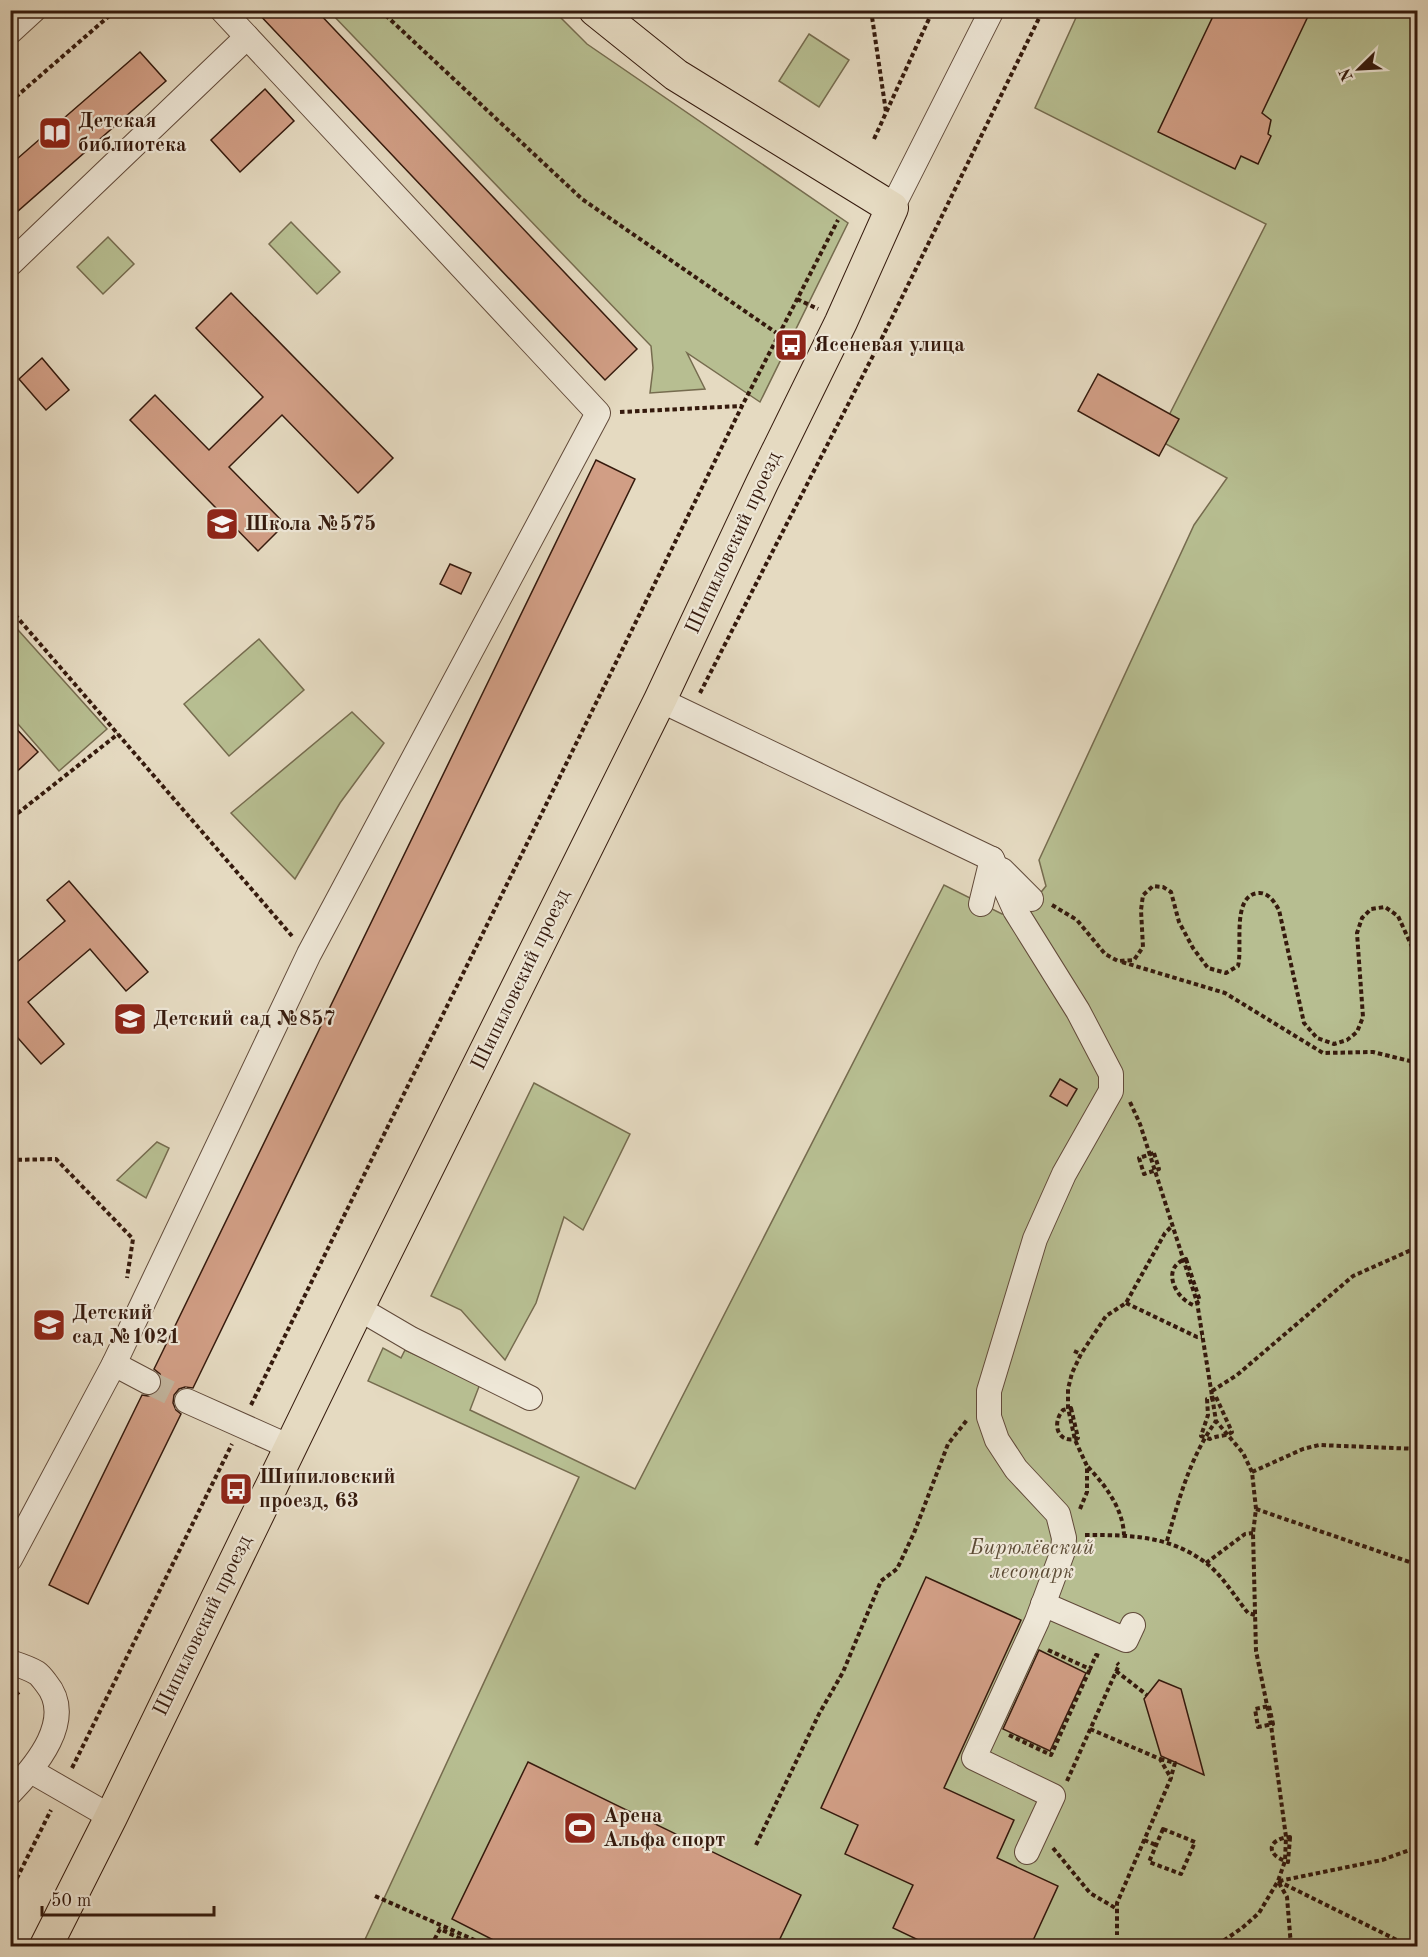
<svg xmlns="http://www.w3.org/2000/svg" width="1428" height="1957" viewBox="0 0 1428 1957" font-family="'Old Standard TT',serif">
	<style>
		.green { fill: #b7be91; stroke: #766c4f; stroke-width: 1.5 }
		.building { fill: #d19e85; stroke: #351a0d; stroke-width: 1.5 }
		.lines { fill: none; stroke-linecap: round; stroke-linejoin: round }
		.minor-tunnel { stroke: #c2b49d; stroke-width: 24; stroke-dasharray: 24 12; stroke-linecap: butt }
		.minor-casing { stroke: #614a3a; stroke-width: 26 }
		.major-casing { stroke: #351a0d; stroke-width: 34 }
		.path { stroke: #351a0d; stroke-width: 4; stroke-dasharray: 4.5 3; stroke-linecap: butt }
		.minor { stroke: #eee7d7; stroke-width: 24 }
		.major { stroke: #e5dac1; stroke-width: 32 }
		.labels { text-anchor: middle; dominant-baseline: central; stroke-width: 4.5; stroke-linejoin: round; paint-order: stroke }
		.poi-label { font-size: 21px; font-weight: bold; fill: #351a0d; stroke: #eee7d7; text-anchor: start }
		.street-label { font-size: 21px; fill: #351a0d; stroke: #eee7d7 }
		.park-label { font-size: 21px; font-style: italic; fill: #5c4b35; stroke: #eee7d7 }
	</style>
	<rect width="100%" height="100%" fill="#e5dac1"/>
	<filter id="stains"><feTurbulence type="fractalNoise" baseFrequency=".00333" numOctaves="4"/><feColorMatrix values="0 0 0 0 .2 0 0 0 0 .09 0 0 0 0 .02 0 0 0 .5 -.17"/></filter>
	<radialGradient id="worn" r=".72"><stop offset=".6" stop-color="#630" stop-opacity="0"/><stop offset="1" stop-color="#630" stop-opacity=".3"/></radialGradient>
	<g class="green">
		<path d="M329,11H554L587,44L848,223L760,402L687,353L705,389L650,393L653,368L651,346Z"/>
		<path d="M1079,11H1417V1946H362L579,1477L368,1381L383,1348L401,1358L405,1350L480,1384L470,1410L635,1489L944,885L1002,914L1025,912L1046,886L1039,860L1194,525L1227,478L1157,439L1266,224L1035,108Z"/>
		<path d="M809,34L849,60L819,107L779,81Z"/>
		<path d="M291,222L340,272L317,294L269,244Z"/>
		<path d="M108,237L134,264L103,294L77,267Z"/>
		<path d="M10,621L107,729L59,771L11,716Z"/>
		<path d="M259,639L304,690L229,756L184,704Z"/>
		<path d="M352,712L384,743L340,803L295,879L231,813Z"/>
		<path d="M534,1083L630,1134L583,1230L564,1217L536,1303L505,1360L461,1310L431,1296Z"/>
		<path d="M157,1142L169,1148L146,1198L117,1180Z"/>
	</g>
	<g class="building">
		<path d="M255,10H316L637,349L605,380Z"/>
		<path d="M1216,10H1311L1262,113L1271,120L1268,134L1271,136L1258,164L1241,156L1235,169L1158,132Z"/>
		<path d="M140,52L166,81L10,218V165Z"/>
		<path d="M265,89L294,121L240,172L211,140Z"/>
		<path d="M231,293L393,458L358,493L282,415L229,467L285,524L258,551L130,420L155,395L209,450L263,397L196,328Z"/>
		<path d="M42,358L69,390L46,410L19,379Z"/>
		<path d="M1098,374L1179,419L1159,456L1078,411Z"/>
		<path d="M596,460L635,479L193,1388L185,1387L179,1389L174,1395L173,1403L176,1410L181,1414L88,1604L49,1585L142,1395L148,1396L155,1394L161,1388L162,1381L160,1374L154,1369L156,1365Z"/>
		<path d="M450,564L471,573L461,594L440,584Z"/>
		<path d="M10,722L38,752L10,778Z"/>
		<path d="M69,881L148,972L126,991L90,949L28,1002L64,1044L41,1064L10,1029V968L65,921L47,900Z"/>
		<path d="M1060,1079L1077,1089L1067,1106L1050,1096Z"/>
		<path d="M926,1577L1021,1620L944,1788L1014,1820L997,1858L1058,1886L1030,1947H933L893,1928L913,1885L845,1854L858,1825L821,1808Z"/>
		<path d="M1039,1650L1086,1673L1050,1751L1003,1729Z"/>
		<path d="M1159,1680L1181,1689L1204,1775L1161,1756L1144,1699Z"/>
		<path d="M528,1762L801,1895L776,1947H507L452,1919Z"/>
	</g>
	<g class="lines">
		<path class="minor-tunnel" d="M148,1382L187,1401"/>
		<g class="minor-casing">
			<g id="minor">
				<path d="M10,32L34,10"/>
				<path d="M892,208L992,10"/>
				<path d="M10,264L247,37"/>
				<path d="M660,700L992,859L1015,910L1078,1011L1111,1074V1091L1064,1174L1035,1239L989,1391V1417L997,1440L1016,1469L1058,1514L1064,1538L1063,1551L1037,1621L974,1758L1053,1796L1027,1852"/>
				<path d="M1002,870L1031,899"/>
				<path d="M981,904L992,859"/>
				<path d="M358,1308L411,1339L530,1398"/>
				<path d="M114,1364L148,1382"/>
				<path d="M187,1401L290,1447"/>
				<path d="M10,1559L114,1364L309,954L598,413L222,10"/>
				<path d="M1043,1604L1126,1640L1133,1625"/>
				<path d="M10,1662C19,1665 29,1668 37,1673C40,1675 43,1679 46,1683C76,1719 36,1766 10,1793"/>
				<path d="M31,1771L111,1817"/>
			</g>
		</g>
		<g class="major-casing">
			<path id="major" d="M46,1946L111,1817L358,1308L660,700L762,483L841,322L892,208L676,75L595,10"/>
		</g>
		<g class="path">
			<path d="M380,10L582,199L778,334"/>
			<path d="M871,10L886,112"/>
			<path d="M925,10L931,14"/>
			<path d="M10,102L116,10"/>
			<path d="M874,139L933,10"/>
			<path d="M797,299L818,309"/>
			<path d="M620,412L742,406"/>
			<path d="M10,609L292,936"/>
			<path d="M700,693L879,344L1043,10"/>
			<path d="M10,814L18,813L118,734"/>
			<path d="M1052,905L1077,920L1105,954L1118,961L1134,960L1143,947L1141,910L1143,895L1153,886L1163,887L1171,892L1179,922L1193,948L1208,968L1226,973L1238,966C1243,947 1231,896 1258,893C1269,892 1275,903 1279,910L1304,1023L1317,1038L1334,1044L1347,1040L1357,1032L1363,1017L1357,933L1362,918L1371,909L1385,907L1398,916L1418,960"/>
			<path d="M1122,962L1225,993L1323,1053L1373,1052L1418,1063"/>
			<path d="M1130,1102L1140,1124L1197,1302L1216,1421L1243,1453L1252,1472L1256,1509L1253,1533L1256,1651L1271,1725L1286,1837L1285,1861L1278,1881L1259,1913L1242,1928L1216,1946"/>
			<path d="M1154,1153L1159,1169L1144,1174L1139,1158Z"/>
			<path d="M10,1160L56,1159L133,1239L127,1278"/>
			<path d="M1186,1259L1200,1301L1193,1305C1174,1297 1161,1267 1186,1259Z"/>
			<path d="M1126,1303L1197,1337H1202"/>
			<path d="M1074,1351L1081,1354"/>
			<path d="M1212,1391L1237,1375L1353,1276L1418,1247"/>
			<path d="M1216,1397L1232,1432C1225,1437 1218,1435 1210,1439L1201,1436L1208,1415L1207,1399Z"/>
			<path d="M251,1405L742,406L838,220"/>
			<path d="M1071,1408L1078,1438C1058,1445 1051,1424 1063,1410Z"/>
			<path d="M1088,1467C1106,1486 1123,1509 1124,1535"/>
			<path d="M1252,1472L1303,1449L1319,1445L1418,1449"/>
			<path d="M1080,1509L1087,1492V1466L1075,1440L1068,1408V1389L1072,1373L1081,1354L1106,1316L1126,1303L1165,1233L1173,1225"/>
			<path d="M1256,1509L1418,1565"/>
			<path d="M1085,1535C1129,1535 1169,1535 1206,1563C1223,1576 1235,1597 1248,1613L1255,1615"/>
			<path d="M1167,1541C1179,1499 1190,1457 1216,1421"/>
			<path d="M1206,1563L1245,1534L1253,1533"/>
			<path d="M1048,1650L1090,1669L1096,1655L1099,1656"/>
			<path d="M1116,1671L1147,1695"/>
			<path d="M10,1700L21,1690"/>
			<path d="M1269,1706L1273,1724L1258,1727L1255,1709Z"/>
			<path d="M1090,1729L1160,1759L1171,1778L1117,1903V1935"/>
			<path d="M1009,1735L1051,1755L1090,1669"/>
			<path d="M1160,1759L1175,1763L1171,1777"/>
			<path d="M72,1768L232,1444"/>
			<path d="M1067,1781L1119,1665L1117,1663"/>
			<path d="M1163,1829L1195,1842L1181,1874L1149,1862Z"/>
			<path d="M1290,1837V1838L1288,1862C1265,1855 1267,1839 1290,1837Z"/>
			<path d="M1144,1840L1156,1845"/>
			<path d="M756,1845L819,1714L843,1672L881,1581L897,1569L914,1533L948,1444L967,1420"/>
			<path d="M1053,1848L1090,1893L1117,1909"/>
			<path d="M1278,1881L1409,1946"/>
			<path d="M1279,1881L1382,1860L1418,1847"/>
			<path d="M1279,1883L1287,1897L1291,1946"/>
			<path d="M10,1892L51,1810"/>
			<path d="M375,1896L488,1946"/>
			<path d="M431,1946L440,1929L476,1946"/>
		</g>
		<use href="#minor" class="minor"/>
		<use href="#major" class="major"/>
	</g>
	<defs>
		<g id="library-square" transform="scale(1.725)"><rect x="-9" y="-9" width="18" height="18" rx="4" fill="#8f2418" stroke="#eee7d7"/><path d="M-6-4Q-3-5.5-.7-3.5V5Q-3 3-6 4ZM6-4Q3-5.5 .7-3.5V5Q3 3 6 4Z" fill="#fff"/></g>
		<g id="bus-square" transform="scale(1.725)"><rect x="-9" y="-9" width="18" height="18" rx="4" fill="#8f2418" stroke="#eee7d7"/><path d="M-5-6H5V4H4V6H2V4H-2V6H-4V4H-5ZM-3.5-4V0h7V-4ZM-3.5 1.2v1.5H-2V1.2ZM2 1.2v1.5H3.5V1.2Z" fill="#fff"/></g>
		<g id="school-square" transform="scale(1.725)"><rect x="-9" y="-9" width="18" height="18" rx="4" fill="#8f2418" stroke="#eee7d7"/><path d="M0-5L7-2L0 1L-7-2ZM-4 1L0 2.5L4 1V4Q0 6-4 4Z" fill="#fff"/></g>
		<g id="stadium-square" transform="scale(1.725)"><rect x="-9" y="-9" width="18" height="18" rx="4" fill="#8f2418" stroke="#eee7d7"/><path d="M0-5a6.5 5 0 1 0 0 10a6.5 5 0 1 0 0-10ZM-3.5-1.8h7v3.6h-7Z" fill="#fff"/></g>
	</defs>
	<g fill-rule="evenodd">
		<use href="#library-square" x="55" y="133"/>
		<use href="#bus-square" x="791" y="345"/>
		<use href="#school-square" x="222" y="524"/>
		<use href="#school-square" x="130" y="1019"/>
		<use href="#school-square" x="49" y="1325"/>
		<use href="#bus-square" x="236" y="1489"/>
		<use href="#stadium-square" x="580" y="1828"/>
	</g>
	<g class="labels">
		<g class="poi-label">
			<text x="78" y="121">Детская<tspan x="78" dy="24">библиотека</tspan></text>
			<text x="814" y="345">Ясеневая улица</text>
			<text x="245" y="524">Школа №575</text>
			<text x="153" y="1019">Детский сад №857</text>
			<text x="72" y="1313">Детский<tspan x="72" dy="24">сад №1021</tspan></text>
			<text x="259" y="1477">Шипиловский<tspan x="259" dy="24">проезд, 63</tspan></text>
			<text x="603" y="1816">Арена<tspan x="603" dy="24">Альфа спорт</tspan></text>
		</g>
		<g class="street-label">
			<text transform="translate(734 543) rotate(-65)">Шипиловский проезд</text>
			<text transform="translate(521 980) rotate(-64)">Шипиловский проезд</text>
			<text transform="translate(203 1626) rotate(-64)">Шипиловский проезд</text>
		</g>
		<g class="park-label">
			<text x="1032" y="1548">Бирюлёвский<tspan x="1032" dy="24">лесопарк</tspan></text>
		</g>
	</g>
	<rect width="1428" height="1957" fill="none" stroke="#e5dac1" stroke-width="36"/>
	<rect x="12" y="12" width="1404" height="1933" fill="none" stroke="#351a0d" stroke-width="3"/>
	<rect x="18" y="18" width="1392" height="1921" fill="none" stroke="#351a0d" stroke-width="1.5"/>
	<g transform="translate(1359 69) rotate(246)" stroke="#eee7d7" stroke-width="4.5" paint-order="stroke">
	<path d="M0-4.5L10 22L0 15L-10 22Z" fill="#351a0d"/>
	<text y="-9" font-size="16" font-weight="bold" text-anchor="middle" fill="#351a0d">N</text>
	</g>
	<path d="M42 1906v9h172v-9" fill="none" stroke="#351a0d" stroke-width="3"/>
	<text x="51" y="1906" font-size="18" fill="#351a0d" stroke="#eee7d7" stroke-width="4.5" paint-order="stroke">50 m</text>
	<rect width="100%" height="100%" filter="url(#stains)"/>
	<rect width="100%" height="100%" fill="url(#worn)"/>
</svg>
